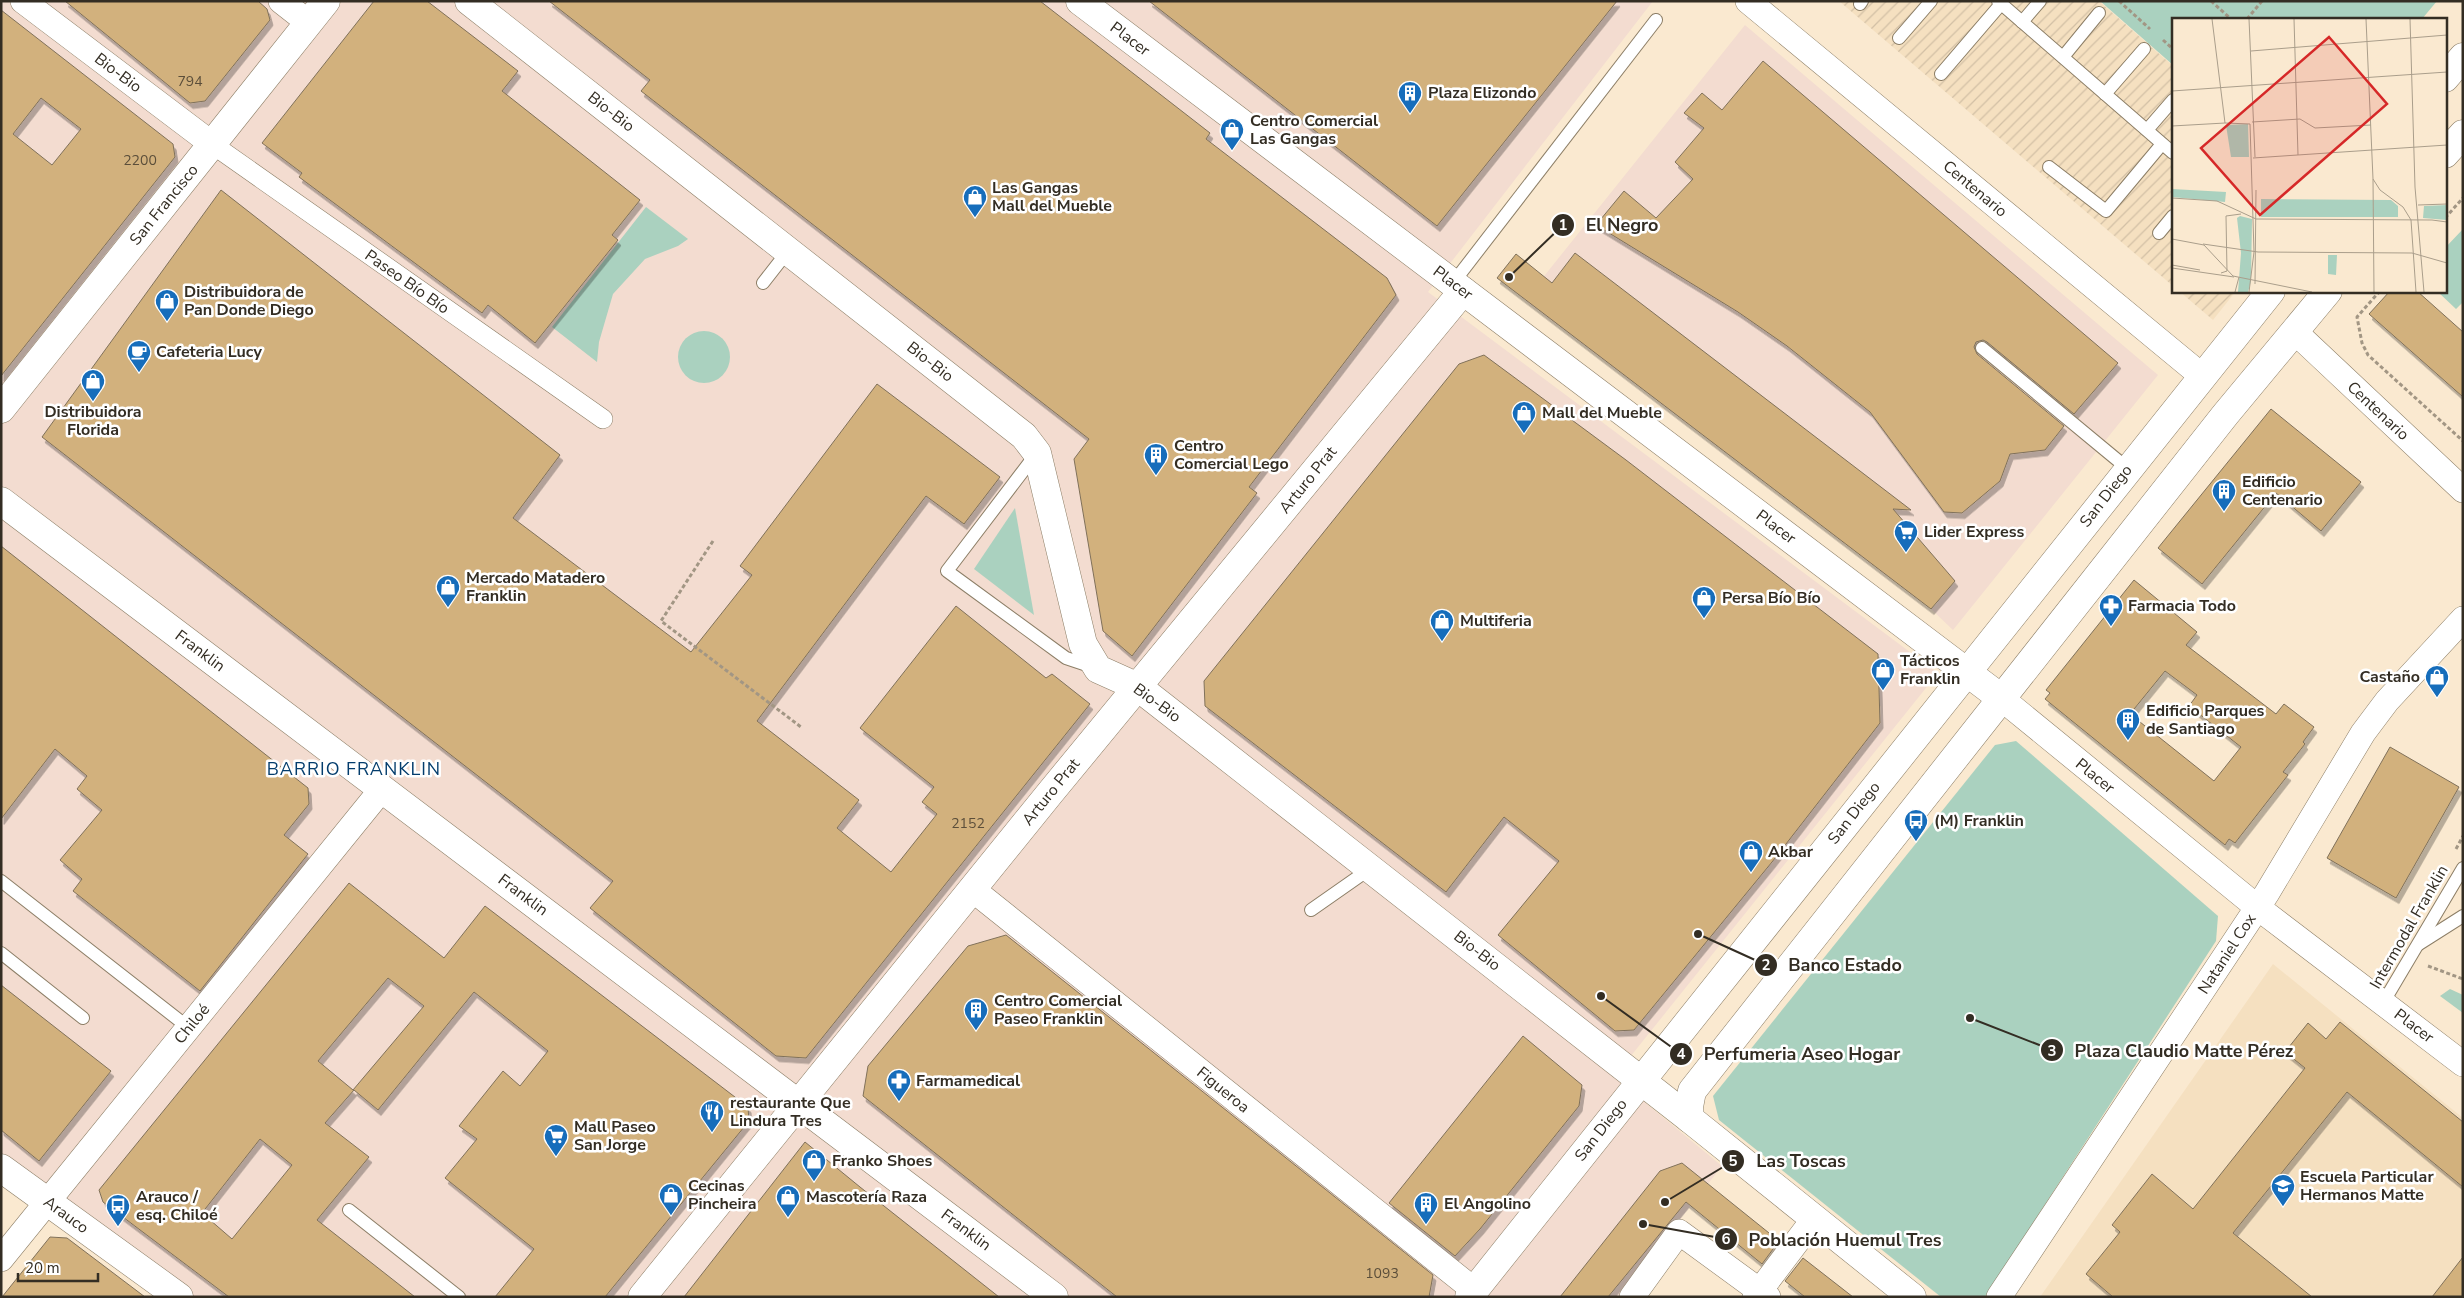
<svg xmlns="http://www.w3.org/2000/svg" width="2464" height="1298" viewBox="0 0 2464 1298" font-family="'Nunito Sans',sans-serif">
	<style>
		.commercial { fill: #f3dcd0 }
		.industrial { fill: url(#industrial-furrows) }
		.built { fill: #f5e0c0 }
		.green { fill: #aad1bf }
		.building { fill: #d2b17d; stroke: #80715a; fill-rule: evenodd; filter: url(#shadow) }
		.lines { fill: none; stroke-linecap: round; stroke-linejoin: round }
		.service-casing { stroke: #8c7e66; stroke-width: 14 }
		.pedestrian-casing { stroke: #8c7e66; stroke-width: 20 }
		.minor-casing { stroke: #8c7e66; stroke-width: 26 }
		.tertiary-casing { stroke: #8c7e66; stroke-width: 29 }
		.secondary-casing { stroke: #8c7e66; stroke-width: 29 }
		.primary-casing { stroke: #8c7e66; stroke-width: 29 }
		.path { stroke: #a29684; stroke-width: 3; stroke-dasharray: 4 2.5; stroke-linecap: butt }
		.service { stroke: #fff; stroke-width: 12 }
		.pedestrian { stroke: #fff; stroke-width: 19 }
		.minor { stroke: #fff; stroke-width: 25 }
		.tertiary { stroke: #fff; stroke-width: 28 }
		.secondary { stroke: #fff; stroke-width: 28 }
		.primary { stroke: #fff; stroke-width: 28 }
		.labels { text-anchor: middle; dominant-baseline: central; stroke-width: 5; stroke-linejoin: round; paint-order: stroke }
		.number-label { font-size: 14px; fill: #5b4e3a }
		.street-label { font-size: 16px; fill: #332d23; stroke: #fff }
		.poi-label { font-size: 16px; font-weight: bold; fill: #332d23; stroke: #fff; text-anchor: start }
		.neighbourhood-label { font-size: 18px; letter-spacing: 1px; fill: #033c6c; stroke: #fff }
		.inset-road { fill: none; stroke: #aa9e8b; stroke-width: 1 }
		.view { fill: #d62828; fill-opacity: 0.15; stroke: #d62828; stroke-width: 2.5 }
		.inset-edge { fill: none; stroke: #332d23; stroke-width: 2.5 }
		.leader { fill: none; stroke: #332d23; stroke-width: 2 }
		.callout-dot { fill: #332d23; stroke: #fff; stroke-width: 2 }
		.mark-label { font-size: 15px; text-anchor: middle; font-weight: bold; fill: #fff }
		.callout-label { font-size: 18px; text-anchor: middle; font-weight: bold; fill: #332d23; stroke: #fff; stroke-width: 5; stroke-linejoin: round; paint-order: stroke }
	</style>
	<defs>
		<pattern id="industrial-furrows" width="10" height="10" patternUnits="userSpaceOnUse" patternTransform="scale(1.25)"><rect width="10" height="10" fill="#f5e0c0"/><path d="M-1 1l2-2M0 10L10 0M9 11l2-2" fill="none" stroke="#d2c0a5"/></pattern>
		<filter id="shadow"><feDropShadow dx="3" dy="5.5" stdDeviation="0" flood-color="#0004"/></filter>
	</defs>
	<rect width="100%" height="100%" fill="#fae9d0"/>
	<g class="commercial">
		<path d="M1,1H1653L1428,292L1938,673L1614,1077L1722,1166L1619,1297H183L1,1156Z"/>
		<path d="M1745,25L2158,375L1953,630L1931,609L1525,300Z"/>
	</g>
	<g class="industrial">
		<path d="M1839,1H2099L2173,66V286Z"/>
		<path d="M2179,291H2236L2213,320Z"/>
	</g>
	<path class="built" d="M2273,964L2463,1118V1297H2040Z"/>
	<g class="green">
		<path d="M2100,1H2437L2422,19H2173V65Z"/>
		<path d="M646,207L688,239L678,246L645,259L613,294L599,342L597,362L552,327Z"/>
		<path d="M2463,229V302L2456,309L2437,291H2445V248Z"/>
		<circle cx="704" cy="357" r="26"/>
		<path d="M1015,508L1034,615L974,569Z"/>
		<path d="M2016,741L2218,916L2216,941L1985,1297H1941L1719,1120L1713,1096L1995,745Z"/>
		<path d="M2450,989L2463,995V1013L2440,996Z"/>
	</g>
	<g class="building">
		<path d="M65,1H258L267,9L270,20L205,101L190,103Z"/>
		<path d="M374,1H427L518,71L502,91L640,200L612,235L618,240L535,343L488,305L482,313L299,177L302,173L262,143Z"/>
		<path d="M549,1H1040L1210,133L1206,139L1387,278L1396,295L1249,487L1257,493L1132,656L1103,631L1074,459L1089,439L641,91L650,80Z"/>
		<path d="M1149,1H1617L1437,226Z"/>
		<path d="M1,10L173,144L175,157L1,376ZM41,98L81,129L52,165L13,134Z"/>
		<path d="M1763,61L2118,363L2074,414L1987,342L1983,340L1976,342L1974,347L1977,354L2064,426L2045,450L2010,454L2000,481L1962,513L1944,512L1870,412L1787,346L1738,312L1596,225L1624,191L1656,218L1693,179L1675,162L1704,128L1684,113L1702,93L1722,110Z"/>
		<path d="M221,190L560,455L513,518L691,652L752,575L740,566L877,384L1000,477L964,524L926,496L757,721L859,800L837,828L891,872L937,814L922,802L934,787L860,728L956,606L1046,678L1052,674L1090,704L806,1058L776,1056L590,908L613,881L42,437Z"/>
		<path d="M1575,253L1911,510L1893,509L1955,581L1931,609L1497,278L1516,254L1552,283Z"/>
		<path d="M2390,291H2417L2463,332V397L2369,314Z"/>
		<path d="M1484,355L1626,460L1878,654L1880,723L1772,862L1634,1030L1615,1031L1498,935L1559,861L1504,817L1446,892L1205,706L1204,681L1459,364Z"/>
		<path d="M2271,409L2361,482L2321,531L2276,493L2202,584L2158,548Z"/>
		<path d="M1,546L308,788L309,804L284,835L308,854L200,991L73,891L82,879L60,860L102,810L77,789L87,776L55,749L1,819Z"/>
		<path d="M2134,580L2197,632L2186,645L2276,714L2284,704L2314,727L2303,742L2305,744L2283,772L2288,775L2235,843L2229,839L2225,845L2045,699L2050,693L2046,690ZM2165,671L2197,695L2189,706L2241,747L2214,781L2130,714Z"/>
		<path d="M2390,747L2459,787L2396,898L2327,858Z"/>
		<path d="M349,883L444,958L485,906L748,1107L749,1121L605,1297H495L534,1249L445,1178L477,1139L459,1126L503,1071L520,1086L548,1051L474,992L378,1110L354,1090L325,1123L369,1157L317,1220L415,1297H229L103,1202L99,1190ZM388,978L424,1006L353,1090L318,1061ZM260,1139L292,1165L232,1239L202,1213Z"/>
		<path d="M1006,935L1433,1275L1429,1297H1117L863,1096L868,1066L968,946Z"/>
		<path d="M1,985L111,1071L39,1161L1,1130Z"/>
		<path d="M2340,1022L2463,1122V1187L2347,1092L2233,1233L2312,1297H2113L2086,1274L2120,1232L2112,1225L2152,1174L2193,1209L2305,1068L2285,1052L2308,1023L2326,1039Z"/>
		<path d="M1523,1036L1582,1085L1579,1106L1480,1229L1455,1256L1389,1203Z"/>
		<path d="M805,1142L860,1187L999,1297H684Z"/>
		<path d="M1682,1163L1779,1241L1762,1264L1686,1202L1608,1297H1560L1660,1171Z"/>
		<path d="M50,1237L67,1238L145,1297H2Z"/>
		<path d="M2463,1257V1297H2432Z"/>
		<path d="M1803,1258L1853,1297H1805L1785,1281Z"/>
	</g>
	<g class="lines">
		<g class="service-casing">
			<g id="service">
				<path d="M1998,1L2173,153"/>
				<path d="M1860,4L1862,1"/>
				<path d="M2022,22L2040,1"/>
				<path d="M1899,38L1931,1"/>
				<path d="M2063,57L2099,13"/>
				<path d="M1941,74L2001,4"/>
				<path d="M2105,94L2144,49"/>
				<path d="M2147,130L2173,100"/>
				<path d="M2049,167L2106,211L2162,144"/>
				<path d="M2159,233L2173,216"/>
				<path d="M763,283L788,251"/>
				<path d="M1453,283L1656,20"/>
				<path d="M1982,348L2127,468"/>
				<path d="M1036,454L947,571L1066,658L1093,667"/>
				<path d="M1,881L189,1028"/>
				<path d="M1311,910L1371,868"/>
				<path d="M2419,944L2463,916"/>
				<path d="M1,953L83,1018"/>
				<path d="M2383,1003L2463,868"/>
				<path d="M349,1210L459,1297"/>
			</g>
		</g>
		<g class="pedestrian-casing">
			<path id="pedestrian" d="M212,144L603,419"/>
		</g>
		<g class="minor-casing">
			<g id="minor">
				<path d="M23,1L212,144"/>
				<path d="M281,1L309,23"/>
				<path d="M1748,1L2202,376"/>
				<path d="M2294,331L2463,490"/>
				<path d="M2001,698L2257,907L2463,1064"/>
				<path d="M972,889L1474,1290"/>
				<path d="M1,1259L382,789"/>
				<path d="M1632,1297L1679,1232L1768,1297"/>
				<path d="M1755,1297L1814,1219"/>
				<path d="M1999,1297L2267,893L2363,733L2387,701L2463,619"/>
			</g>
		</g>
		<g class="tertiary-casing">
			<g id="tertiary">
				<path d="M469,1L1024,436L1037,453L1083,644L1098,669L1138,687L1690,1119"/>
				<path d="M1080,1L2001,698"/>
				<path d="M1,1168L179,1297"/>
				<path d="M642,1297L1050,793L1463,291"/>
			</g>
		</g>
		<g class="secondary-casing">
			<g id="secondary">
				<path d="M1,409L326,1"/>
				<path d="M1,501L1054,1297"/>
			</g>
		</g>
		<g class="primary-casing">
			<g id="primary">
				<path d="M2445,78L2463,57"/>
				<path d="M2445,154L2463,134"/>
				<path d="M1469,1297L2271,291"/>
				<path d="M1912,1297L1690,1119L1689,1107L1692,1091L2225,415L2328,291"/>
			</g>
		</g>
		<g class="path">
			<path d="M2119,1L2150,29"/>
			<path d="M2211,1L2231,19"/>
			<path d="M2247,19L2262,1"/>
			<path d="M2163,40L2173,49"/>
			<path d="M2445,218L2463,198"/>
			<path d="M2380,291L2357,317L2362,343L2368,355L2463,441"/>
			<path d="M713,541L661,621L801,727"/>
			<path d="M2456,849L2463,836"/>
			<path d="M2428,966L2463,979"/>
		</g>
		<use href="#service" class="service"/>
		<use href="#pedestrian" class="pedestrian"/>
		<use href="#minor" class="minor"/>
		<use href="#tertiary" class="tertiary"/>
		<use href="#secondary" class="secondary"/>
		<use href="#primary" class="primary"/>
	</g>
	<defs>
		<g id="building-pin" transform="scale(1.25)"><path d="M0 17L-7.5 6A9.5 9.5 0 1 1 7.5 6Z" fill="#166dbb" stroke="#fff"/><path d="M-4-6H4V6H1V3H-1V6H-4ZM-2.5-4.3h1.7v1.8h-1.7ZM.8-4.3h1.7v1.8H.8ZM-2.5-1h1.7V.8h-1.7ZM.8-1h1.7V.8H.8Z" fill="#fff"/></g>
		<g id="shop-pin" transform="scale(1.25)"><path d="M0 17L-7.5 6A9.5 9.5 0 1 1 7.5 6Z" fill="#166dbb" stroke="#fff"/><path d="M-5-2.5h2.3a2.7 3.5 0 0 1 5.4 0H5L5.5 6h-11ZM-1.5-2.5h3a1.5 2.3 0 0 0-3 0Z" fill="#fff"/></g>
		<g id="cafe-pin" transform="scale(1.25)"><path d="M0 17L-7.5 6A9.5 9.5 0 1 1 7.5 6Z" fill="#166dbb" stroke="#fff"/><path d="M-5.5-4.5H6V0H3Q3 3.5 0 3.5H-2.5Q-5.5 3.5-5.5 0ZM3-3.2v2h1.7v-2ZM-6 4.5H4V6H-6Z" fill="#fff"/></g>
		<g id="supermarket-pin" transform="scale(1.25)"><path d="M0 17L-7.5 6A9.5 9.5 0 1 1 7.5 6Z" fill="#166dbb" stroke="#fff"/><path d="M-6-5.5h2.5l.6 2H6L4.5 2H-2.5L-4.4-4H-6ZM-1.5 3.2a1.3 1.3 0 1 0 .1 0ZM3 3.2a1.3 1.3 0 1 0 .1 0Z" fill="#fff"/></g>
		<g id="pharmacy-pin" transform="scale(1.25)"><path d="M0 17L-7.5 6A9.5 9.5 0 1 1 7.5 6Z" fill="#166dbb" stroke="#fff"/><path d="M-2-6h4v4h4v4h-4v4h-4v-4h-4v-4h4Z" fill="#fff"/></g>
		<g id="bus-pin" transform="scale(1.25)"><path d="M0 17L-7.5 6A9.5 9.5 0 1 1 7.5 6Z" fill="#166dbb" stroke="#fff"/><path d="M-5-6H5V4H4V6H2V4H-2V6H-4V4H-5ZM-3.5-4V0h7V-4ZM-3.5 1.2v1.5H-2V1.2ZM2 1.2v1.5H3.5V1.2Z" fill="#fff"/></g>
		<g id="restaurant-pin" transform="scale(1.25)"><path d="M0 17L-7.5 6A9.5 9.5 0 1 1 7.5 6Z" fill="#166dbb" stroke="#fff"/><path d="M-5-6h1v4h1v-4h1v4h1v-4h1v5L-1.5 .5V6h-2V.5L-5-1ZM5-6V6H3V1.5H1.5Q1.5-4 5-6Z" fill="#fff"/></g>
		<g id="school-pin" transform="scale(1.25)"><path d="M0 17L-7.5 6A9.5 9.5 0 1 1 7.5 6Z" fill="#166dbb" stroke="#fff"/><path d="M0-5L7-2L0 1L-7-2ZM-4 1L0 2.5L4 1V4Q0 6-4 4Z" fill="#fff"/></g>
	</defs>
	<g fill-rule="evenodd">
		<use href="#building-pin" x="1410" y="93"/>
		<use href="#shop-pin" x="1232" y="130"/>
		<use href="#shop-pin" x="975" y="197"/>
		<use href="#shop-pin" x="167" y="301"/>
		<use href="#cafe-pin" x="139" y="352"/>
		<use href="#shop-pin" x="93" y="381"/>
		<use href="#shop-pin" x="1524" y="413"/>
		<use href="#building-pin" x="1156" y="455"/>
		<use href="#building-pin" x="2224" y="491"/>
		<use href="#supermarket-pin" x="1906" y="532"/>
		<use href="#shop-pin" x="448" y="587"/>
		<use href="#shop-pin" x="1704" y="598"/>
		<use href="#pharmacy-pin" x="2111" y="606"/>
		<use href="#shop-pin" x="1442" y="621"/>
		<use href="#shop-pin" x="1883" y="670"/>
		<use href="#shop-pin" x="2437" y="677"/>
		<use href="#building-pin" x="2128" y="720"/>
		<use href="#bus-pin" x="1916" y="821"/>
		<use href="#shop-pin" x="1751" y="852"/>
		<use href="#building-pin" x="976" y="1010"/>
		<use href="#pharmacy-pin" x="899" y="1081"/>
		<use href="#restaurant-pin" x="712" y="1112"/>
		<use href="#supermarket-pin" x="556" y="1136"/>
		<use href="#shop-pin" x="814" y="1161"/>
		<use href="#school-pin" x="2283" y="1186"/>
		<use href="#shop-pin" x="671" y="1195"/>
		<use href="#shop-pin" x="788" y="1197"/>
		<use href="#building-pin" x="1426" y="1204"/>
		<use href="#bus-pin" x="118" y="1206"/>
	</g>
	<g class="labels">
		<g class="number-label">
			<text x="190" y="81">794</text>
			<text x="140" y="160">2200</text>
			<text x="968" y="823">2152</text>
			<text x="1382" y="1273">1093</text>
		</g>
		<g class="street-label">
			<text transform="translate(1130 39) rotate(37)">Placer</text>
			<text transform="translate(118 73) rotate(37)">Bio-Bio</text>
			<text transform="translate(611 112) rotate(38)">Bio-Bio</text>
			<text transform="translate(1975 189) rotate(40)">Centenario</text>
			<text transform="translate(164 205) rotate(-51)">San Francisco</text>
			<text transform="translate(407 282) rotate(35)">Paseo Bío Bío</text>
			<text transform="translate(1453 283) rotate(37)">Placer</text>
			<text transform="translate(930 362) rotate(38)">Bio-Bio</text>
			<text transform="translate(2378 411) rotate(43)">Centenario</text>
			<text transform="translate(1308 480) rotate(-51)">Arturo Prat</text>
			<text transform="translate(2106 496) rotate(-52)">San Diego</text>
			<text transform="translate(1776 527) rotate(37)">Placer</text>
			<text transform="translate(200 651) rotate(37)">Franklin</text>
			<text transform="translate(1157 703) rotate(36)">Bio-Bio</text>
			<text transform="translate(2095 776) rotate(39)">Placer</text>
			<text transform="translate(1051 792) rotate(-51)">Arturo Prat</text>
			<text transform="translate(1854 813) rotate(-52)">San Diego</text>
			<text transform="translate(523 895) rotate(37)">Franklin</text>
			<text transform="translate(2409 927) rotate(-60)">Intermodal Franklin</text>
			<text transform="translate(1477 951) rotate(38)">Bio-Bio</text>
			<text transform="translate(2227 954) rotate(-57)">Nataniel Cox</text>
			<text transform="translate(192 1024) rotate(-51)">Chiloé</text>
			<text transform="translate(2414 1026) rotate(37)">Placer</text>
			<text transform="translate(1223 1090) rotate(39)">Figueroa</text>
			<text transform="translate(1601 1130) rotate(-52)">San Diego</text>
			<text transform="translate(66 1215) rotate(36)">Arauco</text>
			<text transform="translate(966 1230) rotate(37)">Franklin</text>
		</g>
		<g class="poi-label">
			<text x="1428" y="93">Plaza Elizondo</text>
			<text x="1250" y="121">Centro Comercial<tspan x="1250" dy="18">Las Gangas</tspan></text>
			<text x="992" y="188">Las Gangas<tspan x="992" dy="18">Mall del Mueble</tspan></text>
			<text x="184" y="292">Distribuidora de<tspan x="184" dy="18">Pan Donde Diego</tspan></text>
			<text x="156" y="352">Cafeteria Lucy</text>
			<text x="93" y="412" text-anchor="middle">Distribuidora<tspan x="93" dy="18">Florida</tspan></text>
			<text x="1542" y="413">Mall del Mueble</text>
			<text x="1174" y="446">Centro<tspan x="1174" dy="18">Comercial Lego</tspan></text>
			<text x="2242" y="482">Edificio<tspan x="2242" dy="18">Centenario</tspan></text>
			<text x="1924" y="532">Lider Express</text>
			<text x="466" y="578">Mercado Matadero<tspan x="466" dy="18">Franklin</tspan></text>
			<text x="1722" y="598">Persa Bío Bío</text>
			<text x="2128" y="606">Farmacia Todo</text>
			<text x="1460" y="621">Multiferia</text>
			<text x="1900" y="661">Tácticos<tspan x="1900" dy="18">Franklin</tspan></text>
			<text x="2420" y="677" text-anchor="end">Castaño</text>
			<text x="2146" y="711">Edificio Parques<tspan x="2146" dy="18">de Santiago</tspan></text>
			<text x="1934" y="821">(M) Franklin</text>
			<text x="1768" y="852">Akbar</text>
			<text x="994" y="1001">Centro Comercial<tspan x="994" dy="18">Paseo Franklin</tspan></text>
			<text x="916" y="1081">Farmamedical</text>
			<text x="730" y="1103">restaurante Que<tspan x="730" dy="18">Lindura Tres</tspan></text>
			<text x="574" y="1127">Mall Paseo<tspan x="574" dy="18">San Jorge</tspan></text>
			<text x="832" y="1161">Franko Shoes</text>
			<text x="2300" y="1177">Escuela Particular<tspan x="2300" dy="18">Hermanos Matte</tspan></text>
			<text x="688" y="1186">Cecinas<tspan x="688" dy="18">Pincheira</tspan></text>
			<text x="136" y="1197">Arauco /<tspan x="136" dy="18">esq. Chiloé</tspan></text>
			<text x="806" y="1197">Mascotería Raza</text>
			<text x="1444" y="1204">El Angolino</text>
		</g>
		<g class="neighbourhood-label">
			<text x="354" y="769">BARRIO FRANKLIN</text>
		</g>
	</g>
	<g transform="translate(2172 18)">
		<rect width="275" height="275" fill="#fae9d0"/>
		<path d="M76,106L77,139H59L54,107ZM0,171L54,174L53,184L0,179ZM89,181L219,182L226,188V199H89ZM275,187V202L251,200L252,188ZM68,198L80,201L79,263L76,274H66L69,235L65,200ZM156,237H165L164,257L156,256Z" fill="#aad1bf"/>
		<path class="inset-road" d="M40,1L53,105L78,106L82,234L77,274M77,1L83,139M122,1L126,137M194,1L201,161L208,172L231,189L239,202L244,274M238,1L243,169L252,274M79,33L275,17M0,73L275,54M80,104L128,101L143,110L199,107M0,108L53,105M81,140L275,127M201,161L202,274M0,180L45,183L84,201L260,202L275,204M246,187L275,186M0,221L32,227L61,258L140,274M31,226L86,234L240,235L275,245M0,247L28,252M0,250L62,259M49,255L55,253L54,198L69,196M83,266L84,172M63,274L67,259"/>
		<path class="view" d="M157,19L215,86L88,197L29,130Z"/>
		<rect width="275" height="275" class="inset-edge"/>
	</g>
	<path class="leader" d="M1509 277L1563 225M1698 934L1766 965M1970 1018L2052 1050M1601 996L1681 1054M1665 1202L1733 1161M1643 1224L1726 1239"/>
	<g class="callout-dot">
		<circle cx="1509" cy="277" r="5"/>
		<circle cx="1698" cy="934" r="5"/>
		<circle cx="1970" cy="1018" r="5"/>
		<circle cx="1601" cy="996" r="5"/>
		<circle cx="1665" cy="1202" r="5"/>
		<circle cx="1643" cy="1224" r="5"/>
		<circle cx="1563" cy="225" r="12"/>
		<circle cx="1766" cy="965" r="12"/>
		<circle cx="2052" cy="1050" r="12"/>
		<circle cx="1681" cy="1054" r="12"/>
		<circle cx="1733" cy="1161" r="12"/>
		<circle cx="1726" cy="1239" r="12"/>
	</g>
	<g class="mark-label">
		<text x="1563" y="230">1</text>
		<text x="1766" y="970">2</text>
		<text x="2052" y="1056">3</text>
		<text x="1681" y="1059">4</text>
		<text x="1733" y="1166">5</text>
		<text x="1726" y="1244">6</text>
	</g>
	<g class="callout-label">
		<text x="1622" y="231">El Negro</text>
		<text x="1845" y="971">Banco Estado</text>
		<text x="2184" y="1057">Plaza Claudio Matte Pérez</text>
		<text x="1802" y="1060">Perfumeria Aseo Hogar</text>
		<text x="1801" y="1167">Las Toscas</text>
		<text x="1845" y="1246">Población Huemul Tres</text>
	</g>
	<rect width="2464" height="1298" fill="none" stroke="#332d23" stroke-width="5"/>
	<path d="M18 1273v8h80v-8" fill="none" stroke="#332d23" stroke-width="2.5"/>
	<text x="25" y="1273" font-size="15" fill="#332d23" stroke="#ffffff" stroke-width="4" paint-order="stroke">20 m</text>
</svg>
